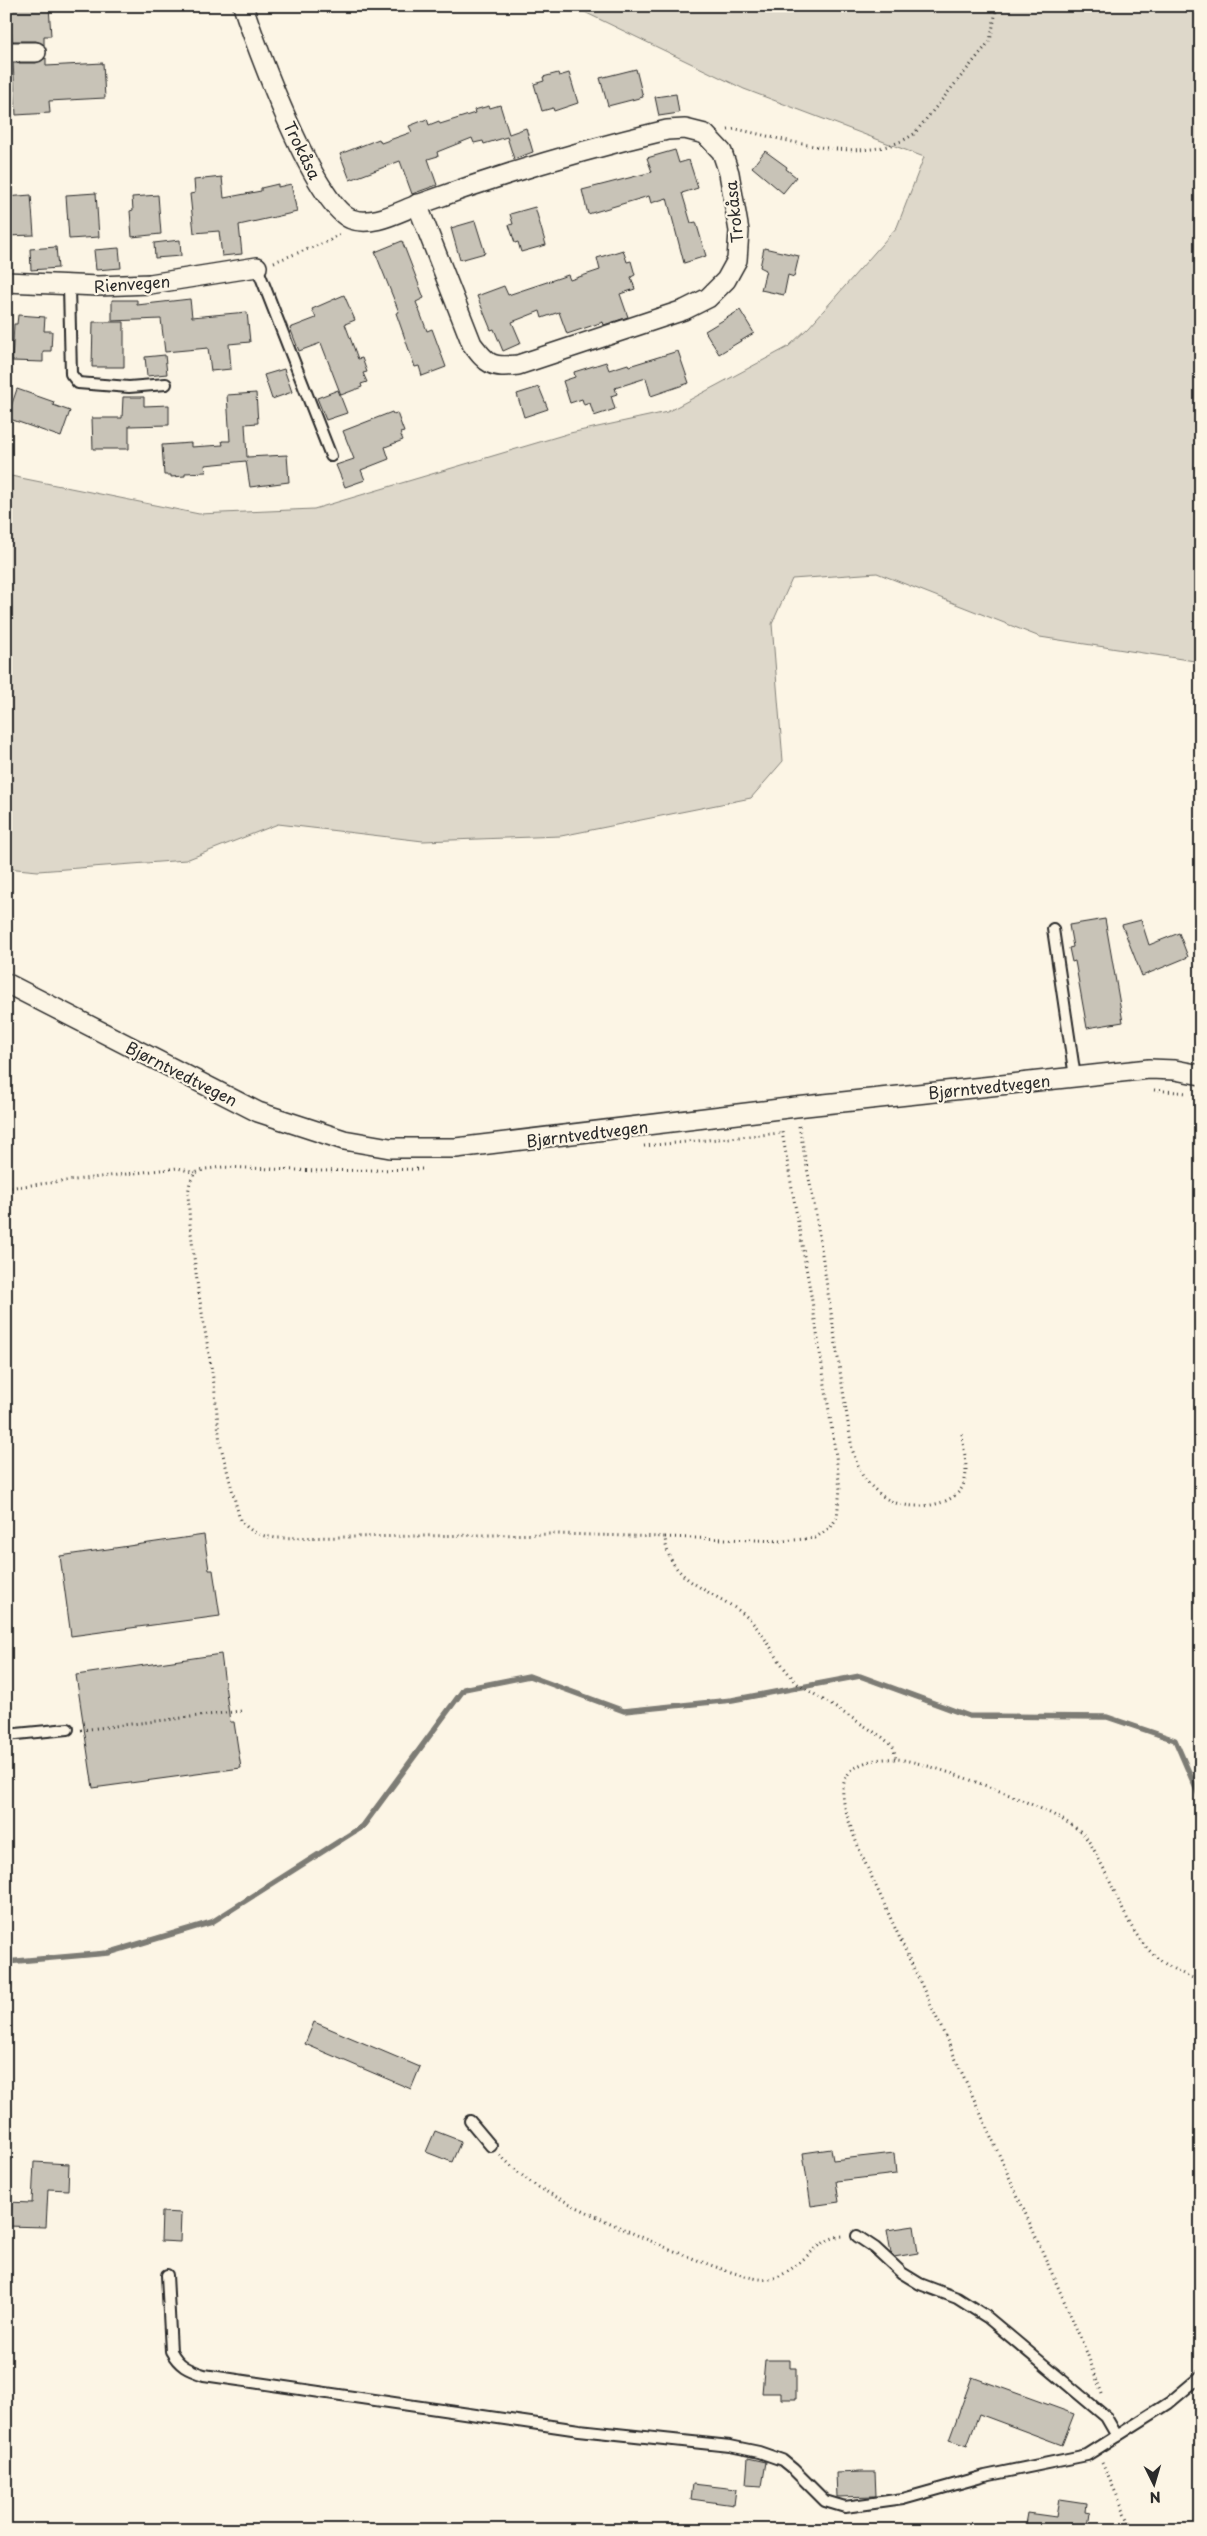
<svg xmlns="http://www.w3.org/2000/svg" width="1207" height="2536" viewBox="0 0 1207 2536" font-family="'Playpen Sans',sans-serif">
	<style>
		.green { fill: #ded8ca; stroke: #84827a }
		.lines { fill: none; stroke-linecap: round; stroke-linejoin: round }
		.stream { stroke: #7d7b74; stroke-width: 5.5 }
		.building { fill: #c8c3b7; stroke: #2b2b2b }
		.lane-casing { stroke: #2b2b2b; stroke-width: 14 }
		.street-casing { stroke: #2b2b2b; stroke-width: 22 }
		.path { stroke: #2b2b2b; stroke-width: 3; stroke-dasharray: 1 4; stroke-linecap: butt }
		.lane { stroke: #fcf5e5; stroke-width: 10 }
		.street { stroke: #fcf5e5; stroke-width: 19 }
		.labels { text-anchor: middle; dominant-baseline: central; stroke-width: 4.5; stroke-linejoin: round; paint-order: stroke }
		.street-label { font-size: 16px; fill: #2b2b2b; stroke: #fcf5e5 }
	</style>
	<rect width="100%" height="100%" fill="#fcf5e5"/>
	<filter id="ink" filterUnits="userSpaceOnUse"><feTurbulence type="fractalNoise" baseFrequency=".02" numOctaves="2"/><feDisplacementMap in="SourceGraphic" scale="10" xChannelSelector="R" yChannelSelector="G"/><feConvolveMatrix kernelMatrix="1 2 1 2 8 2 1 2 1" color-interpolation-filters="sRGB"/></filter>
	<g filter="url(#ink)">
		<path class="green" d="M572,6H1201V662L1040,637L877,573L792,579L772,624L783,761L751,798L561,836L423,841L278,824L186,860L38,871L6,868V475L199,514L314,509L570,433L667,412L788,347L809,327L897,227L924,157L744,89Z"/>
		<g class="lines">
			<path class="stream" d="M6,1962L108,1953L212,1922L363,1826L464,1689L529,1676L624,1711L732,1700L860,1676L969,1716L1107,1717L1175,1740L1201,1800"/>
		</g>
		<g class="building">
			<path d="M12,6H49L51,36H44V45L36,41H12L10,8Z"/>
			<path d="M46,58V66L103,63L105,98L49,101L50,113L16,115L13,63H36Z"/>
			<path d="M636,69L643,97L608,106L600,78Z"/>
			<path d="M558,73L559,76L569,73L578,103L554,111L553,108L542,111L534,84L544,81L543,77Z"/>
			<path d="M676,94L679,113L659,116L655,97Z"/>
			<path d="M500,105L509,134L526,128L533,152L514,159L507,137L484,144L483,141L474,143L472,138L437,152L438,156L428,159L437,185L412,194L400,161L350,180L340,154L379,139L381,143L412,132L409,126L427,119L429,125L439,121L440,124L475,113L474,110L489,106L490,108Z"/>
			<path d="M675,150L679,163L689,160L698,188L682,193L691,223L696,222L706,256L684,263L667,198L651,203L649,196L588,214L582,190L652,172L647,158Z"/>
			<path d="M765,151L787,167L786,169L796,177L783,193L752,167Z"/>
			<path d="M222,177L224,198L261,191V188L278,184V187L291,184L297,212L239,225L242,254L222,256L219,231L194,233L190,194L195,193L194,180Z"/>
			<path d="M96,193L99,237L69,239L66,195Z"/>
			<path d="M31,195L34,235L7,236L6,197Z"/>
			<path d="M158,195L161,234L132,237L130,211L133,210L132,197Z"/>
			<path d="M535,207L546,245L521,252L518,242L515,243L509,225L513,224L510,214Z"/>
			<path d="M475,221L485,253L460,260L451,228Z"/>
			<path d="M180,240L181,256L155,258L154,243Z"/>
			<path d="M402,241L424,298L416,302L427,331L432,329L446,367L422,376L419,366L415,367L396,313L399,312L375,252Z"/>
			<path d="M56,247L58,268L31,270L30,249Z"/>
			<path d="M119,248L121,268L96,270L94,250Z"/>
			<path d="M764,248L799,256L794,277L788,275L784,295L761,290L766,270L760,267Z"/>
			<path d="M623,250L627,262L631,261L635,275L631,277L635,289L620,294L628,317L604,325L603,322L567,334L559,312L542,318L540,311L512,322L521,343L503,351L494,329L491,330L477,296L504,286L508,295L568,275L570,280L600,270L597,258Z"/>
			<path d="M344,295L355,320L345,324L358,359L362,358L367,372L363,373L367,382L361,384L362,387L341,395L321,343L299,351L290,328L316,318L312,309Z"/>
			<path d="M190,299L192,317L247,312L250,342L229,344L231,369L211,371L208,348L165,352L161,319L112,321V300H137V305Z"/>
			<path d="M740,310L754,333L719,354L705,331Z"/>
			<path d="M18,315L45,317L44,331H52L51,351H43V362L12,361L14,324H17Z"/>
			<path d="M93,322H124V367H92Z"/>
			<path d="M678,351L689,383L651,396L646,378L615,388L617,394L611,396L615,409L594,416L590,403L584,405L582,399L570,403L563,381L575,377L574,372L606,362L609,370L628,364L629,366Z"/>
			<path d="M165,355L167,374L147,376L145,357Z"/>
			<path d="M284,369L292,392L272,399L264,375Z"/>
			<path d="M539,387L548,409L524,417L517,394Z"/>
			<path d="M17,389L54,402L53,405L70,411L61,437L7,418Z"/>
			<path d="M338,390L347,413L326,420L317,398Z"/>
			<path d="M256,393L258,423L245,424L247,457L287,455L289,482L250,487L246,461L205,465L206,472L185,473V476L171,477V475H164L162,445L191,443V447L223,445L222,441H230L227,395Z"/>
			<path d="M123,397H144V406L169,405V425L129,426V449H93L92,418H122Z"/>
			<path d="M392,412L393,414L397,413L404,432L400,433L403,440L385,447L389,459L361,470L365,480L345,487L336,465L354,459L343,431Z"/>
			<path d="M1105,919L1123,1022L1087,1028L1075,961L1072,962L1069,948L1073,947L1069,925Z"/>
			<path d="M1141,920L1149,945L1179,933L1188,957L1142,976L1122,925Z"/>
			<path d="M204,1535L209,1570H213L220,1616L71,1636L60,1556Z"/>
			<path d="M221,1654L230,1722H234L241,1768L93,1788L76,1675Z"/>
			<path d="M314,2022L420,2067L411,2089L305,2044Z"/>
			<path d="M435,2131L461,2141L452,2162L426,2152Z"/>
			<path d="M831,2149L833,2160L894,2153L896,2174L836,2181L839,2202L811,2206L803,2153Z"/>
			<path d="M34,2162L69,2164L68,2190L48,2189L46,2227L6,2226V2202L32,2203Z"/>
			<path d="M162,2212L181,2213L180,2242L161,2241Z"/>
			<path d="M914,2226L918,2253L894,2257L891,2253L887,2230Z"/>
			<path d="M765,2360H790V2368H796V2399H781V2393H762Z"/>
			<path d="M972,2377L1074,2414L1062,2445L979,2414L967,2446L949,2440Z"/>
			<path d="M748,2458L766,2462L762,2486L746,2485Z"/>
			<path d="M861,2472H875L876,2496L837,2497L836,2473Z"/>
			<path d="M693,2484L736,2489L734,2505L691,2499Z"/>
			<path d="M1059,2499L1086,2503L1085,2512L1090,2513L1088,2527H1083V2530H1024L1027,2513L1056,2517Z"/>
		</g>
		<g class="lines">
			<g class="lane-casing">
				<g id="lane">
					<path d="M257,267L331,456"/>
					<path d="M69,286L71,374L78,383L129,387L166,384"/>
					<path d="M1053,929L1075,1077"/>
					<path d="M6,1735L68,1729"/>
					<path d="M470,2121L491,2146"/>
					<path d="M857,2236L875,2248L902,2273L920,2284L957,2298L987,2317L1106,2417L1117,2436"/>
					<path d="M167,2275L171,2351C179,2366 188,2370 204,2375L579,2430L730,2446L759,2452L782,2460L793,2469L825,2501L845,2507L903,2499L985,2476L1087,2455L1169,2403L1201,2376"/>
				</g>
			</g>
			<g class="street-casing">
				<g id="street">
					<path d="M243,6C256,46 315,206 351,219C372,227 398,212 417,205C499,175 582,150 667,130L685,129L705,134L722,152L729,173L739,231L737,260L726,280L708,298L684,310L518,365C491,368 488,365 472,344L417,204"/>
					<path d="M6,52H36"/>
					<path d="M6,282L98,286L150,284L257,267"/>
					<path d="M6,983L258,1112L344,1140L390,1148H456L796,1107L1149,1069L1175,1070L1201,1075"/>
				</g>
			</g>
			<g class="path">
				<path d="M728,130L736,129C790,140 866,167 914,134L990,41L997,6"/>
				<path d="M274,262L329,241L340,234"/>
				<path d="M1154,1090L1188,1093"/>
				<path d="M799,1126L816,1215L852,1449C857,1463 860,1476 871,1486C876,1491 883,1497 889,1500C909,1511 956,1508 964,1483C969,1469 963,1448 962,1434"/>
				<path d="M644,1146L781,1133"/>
				<path d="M422,1169L320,1171L223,1167L206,1169L195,1173L190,1182L188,1194L190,1225L198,1289L214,1384L220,1443L240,1520C251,1533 261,1536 276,1538L557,1534L665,1537C668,1587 723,1591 752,1622C769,1641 779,1665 798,1684L882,1737L893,1746L896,1759"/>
				<path d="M6,1188L178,1168L195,1173"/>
				<path d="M665,1537L783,1541L815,1538L831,1527L837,1517L840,1489L836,1456L812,1301L782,1132"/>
				<path d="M81,1730L241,1711"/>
				<path d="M500,2155C512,2167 524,2178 538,2187C570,2206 740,2286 770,2279C799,2273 817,2236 844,2236"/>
				<path d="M1102,2394L1087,2353C1037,2239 986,2124 933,2010C916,1973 898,1935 881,1897C868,1869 854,1841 846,1811C842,1798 840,1781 851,1771C863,1760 882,1758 897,1759C930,1762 1062,1811 1083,1834C1092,1844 1098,1858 1105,1871C1131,1926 1138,1959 1201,1981"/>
				<path d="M1102,2463L1133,2530"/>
			</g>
			<use href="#lane" class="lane"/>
			<use href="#street" class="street"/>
		</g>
	</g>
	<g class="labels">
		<g class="street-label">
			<text transform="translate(303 150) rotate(64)">Trokåsa</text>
			<text transform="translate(733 212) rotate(-96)">Trokåsa</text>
			<text transform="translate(132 283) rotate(-4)">Rienvegen</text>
			<text transform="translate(182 1073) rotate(27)">Bjørntvedtvegen</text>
			<text transform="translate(989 1086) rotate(-6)">Bjørntvedtvegen</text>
			<text transform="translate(587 1133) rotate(-7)">Bjørntvedtvegen</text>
		</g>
	</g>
	<rect width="1207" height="2536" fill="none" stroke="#fcf5e5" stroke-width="25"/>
	<rect x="12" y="12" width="1182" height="2511" fill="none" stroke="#2b2b2b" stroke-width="2" filter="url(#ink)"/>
	<g transform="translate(1154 2484) rotate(175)" stroke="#fcf5e5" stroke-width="4" paint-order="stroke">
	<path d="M0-4L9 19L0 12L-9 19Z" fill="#2b2b2b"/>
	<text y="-8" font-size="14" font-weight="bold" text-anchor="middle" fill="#2b2b2b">N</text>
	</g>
</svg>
